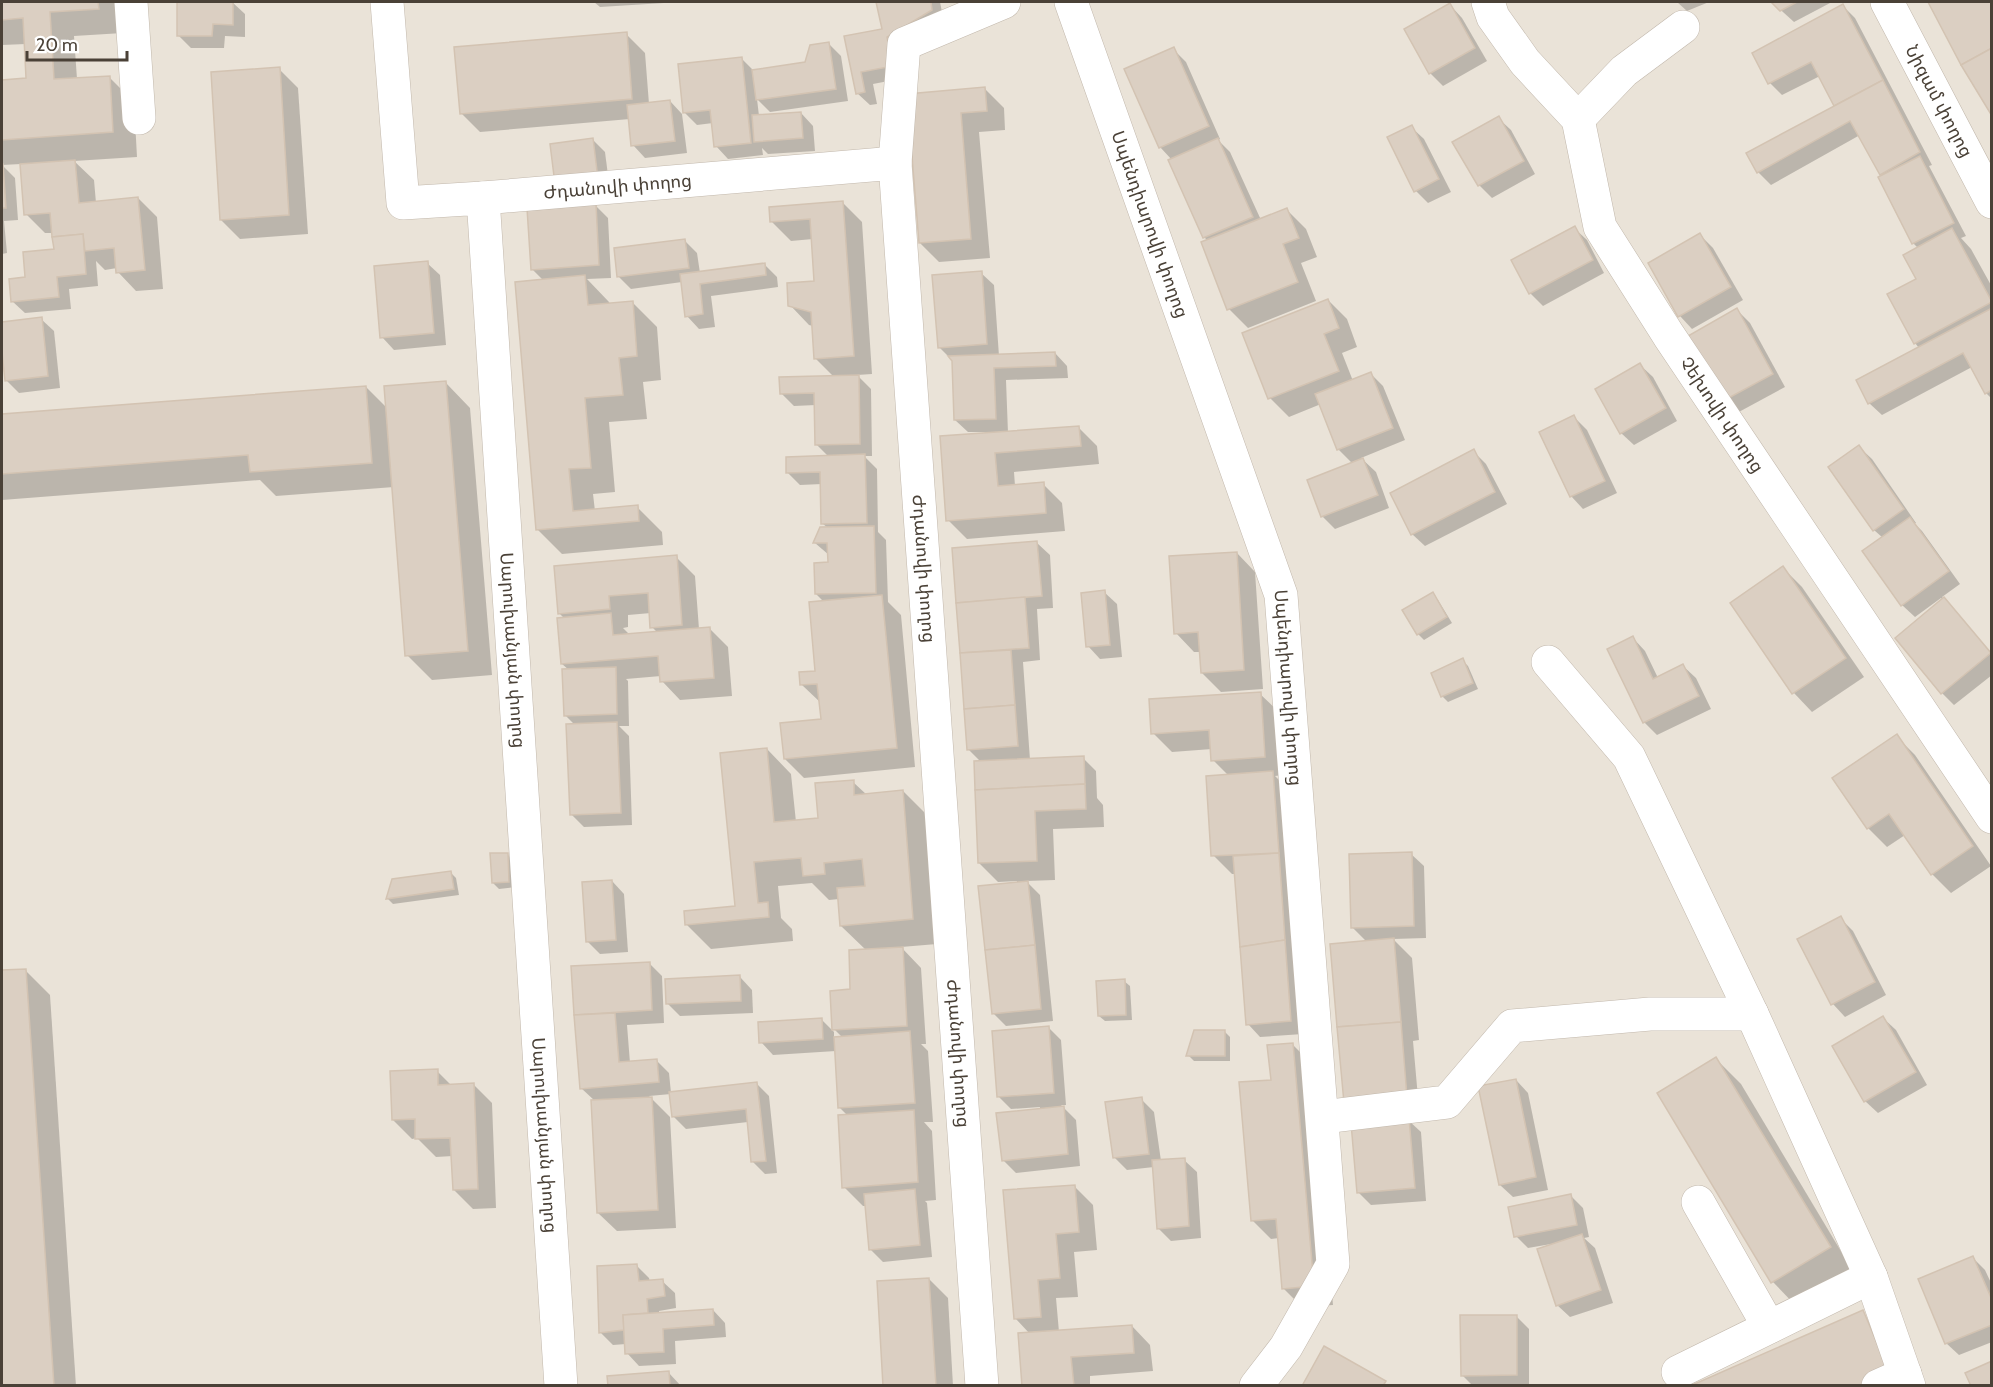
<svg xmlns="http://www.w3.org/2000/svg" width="1993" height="1387" viewBox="0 0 1993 1387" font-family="Cabin,'Noto Sans Armenian',sans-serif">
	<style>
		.residential { fill: #eae3d8 }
		.shadow { fill: #0003; fill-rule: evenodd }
		.building { fill: #dbcfc2; stroke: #d3c3b2; stroke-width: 1.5 }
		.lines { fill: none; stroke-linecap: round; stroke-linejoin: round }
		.minor-casing { stroke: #c2b8ac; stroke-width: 34 }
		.minor { stroke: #fff; stroke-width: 33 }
		.labels { text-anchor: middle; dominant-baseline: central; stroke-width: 4.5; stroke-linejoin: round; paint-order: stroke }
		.street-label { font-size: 18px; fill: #4a4137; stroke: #fff }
	</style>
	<rect width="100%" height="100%" fill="#f6f1ea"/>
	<rect class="residential" x="2" y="2" width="1989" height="1383"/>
	<g class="shadow">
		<path d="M2,2H121L123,33L74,36L77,79L109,77L134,102L137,157L74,161L94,180L96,203L138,198L157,217L163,289L136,291L118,272L117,268L105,270L96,261L98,286L69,289L71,309L25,313L12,301L27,279L56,251L53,233H45L26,214L21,164L2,165L15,178L18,220L4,221L7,253L2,254V81L28,79L26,44L2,45Z"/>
		<path d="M179,2H232L245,14V37L225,36L224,48H191L178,35Z"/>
		<path d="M594,2H680L600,7Z"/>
		<path d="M878,2H940L944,22L899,50L904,78L873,84L877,104L870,105L857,93L846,37L884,30Z"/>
		<path d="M1677,2H1709L1687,11Z"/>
		<path d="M1772,2H1832L1794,22Z"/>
		<path d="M1929,2H1992V113L1963,64Z"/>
		<path d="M1450,5L1462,18L1487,61L1443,86L1430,73Z"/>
		<path d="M1843,6L1855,18L1932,165L1929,166L1966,236L1961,238L1971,249L1992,287V399L1986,393L1972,367L1882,415L1869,403L1919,348L1915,343L1918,248L1913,243L1880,178L1883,176L1860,135L1771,185L1758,172L1836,107L1820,76L1782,95L1770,83Z"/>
		<path d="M626,34L645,53L649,104L670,101L682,114L687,153L645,158L633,145L630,119L480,132L461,113Z"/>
		<path d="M829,44L841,56L848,101L770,112L757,99L759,116L801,113L813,126L815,151L768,154L762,148L763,155L728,159L716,146L713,123L697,125L684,112L742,59L754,71L806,63Z"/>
		<path d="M1173,49L1186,62L1220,139L1218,140L1230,152L1261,220L1287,210L1306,229L1317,257L1301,263L1316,301L1248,328L1229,309L1208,241L1204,237L1172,160L1160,147Z"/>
		<path d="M279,69L298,88L308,234L240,239L221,220Z"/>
		<path d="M985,89L1004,108L1005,130L979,132L990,258L939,262L920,243L909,95Z"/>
		<path d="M1498,118L1511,130L1535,174L1492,198L1479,185L1454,142Z"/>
		<path d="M1411,127L1424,139L1451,192L1428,203L1416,191Z"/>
		<path d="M593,140L605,152L610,191L552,145Z"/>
		<path d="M843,203L862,222L872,374L857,375L871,389L872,456H864L877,469L878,532L886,540L888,602L901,615L915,767L804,778L785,759L822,721L821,703L802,685L817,672L824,602L816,594L829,564V555L815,543L828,528L823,524L822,484L800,485L787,472L829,457L816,444V405L794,406L781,393L834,377L815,358L813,326L809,325L790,305L816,282L813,239L791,241L772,222Z"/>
		<path d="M595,205L608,218L611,278L587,279L609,302L610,304L632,302L657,327L661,380L643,382L647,419L609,422L615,492L593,494L595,511L637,507L662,532L663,545L562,554L537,529L544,281L532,269Z"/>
		<path d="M1574,228L1587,240L1604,273L1543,306L1530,293Z"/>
		<path d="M1700,235L1713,248L1743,300L1692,329L1680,316L1650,264Z"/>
		<path d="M685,241L697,253L700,273L764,264L777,277L778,287L711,296L715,327L699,329L687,316L682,282L631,289L618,276Z"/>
		<path d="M427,263L440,275L446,345L394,350L382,337Z"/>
		<path d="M981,273L994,285L999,356L1055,353L1067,366L1068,378L1006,380L1008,433L1078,427L1097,446L1099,464L1014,472L1015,486L1043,484L1062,503L1065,531L967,539L948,520L987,434V432H968L955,420L953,361L939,347Z"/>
		<path d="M1328,300L1347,319L1357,347L1342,353L1353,381L1371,374L1383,386L1405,440L1361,458L1376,472L1389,508L1335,529L1322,516L1353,464L1338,449L1321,404L1289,417L1270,398L1244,334Z"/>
		<path d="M1737,310L1750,323L1785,387L1737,413L1724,400Z"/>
		<path d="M41,319L54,331L60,388L19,393L6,380L2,324Z"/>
		<path d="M1640,365L1653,377L1677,421L1634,445L1621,433Z"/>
		<path d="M446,383L470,408L492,675L432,680L407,655L394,487L276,496L260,480L2,500V416L366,387L388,409Z"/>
		<path d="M1574,417L1587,430L1617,493L1583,509L1571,496Z"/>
		<path d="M1859,447L1872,459L1916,523H1914L1922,531L1960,584L1942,597L1992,654V675L1954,705L1942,693L1943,600L1941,598L1915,617L1902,605L1883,538L1874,530Z"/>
		<path d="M1473,451L1486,464L1507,504L1425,546L1412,534Z"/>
		<path d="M1037,543L1050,555L1053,608L1037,609L1040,660L1023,662L1030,760L1083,758L1096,771L1097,798L1103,805L1104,827L1053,829L1055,880L1026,881L1040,895L1053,1021L1006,1026L993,1013L1017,881L998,882L979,863L981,762L968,749L954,549Z"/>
		<path d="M1237,553L1255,572L1263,689L1221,692L1202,673L1201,652H1194L1176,633Z"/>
		<path d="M676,557L695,576L699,629L709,628L728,647L732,696L680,700L662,681L661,676L626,679L628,681L629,726H619L629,736L632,825L584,827L571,814L575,725L565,715L569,670L562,664L565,619L559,613ZM651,613L652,627L658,633L629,634L623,628L628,627V615Z"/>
		<path d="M1783,568L1802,587L1864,677L1812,712L1794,693L1733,603Z"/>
		<path d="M1104,592L1117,604L1122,657L1100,659L1088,646Z"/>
		<path d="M1432,594L1438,600L1452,623L1424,640L1418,634Z"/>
		<path d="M1633,638L1645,651L1658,678L1683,666L1696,678L1711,709L1657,735L1644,722Z"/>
		<path d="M1462,660L1468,666L1478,689L1448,702L1442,696Z"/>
		<path d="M1260,694L1279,712L1283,775L1275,776L1291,792L1303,1034L1260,1037L1248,1024L1236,874H1232L1213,855L1229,776L1213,760L1212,749L1172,752L1153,733Z"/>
		<path d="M1896,736L1915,755L1991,866L1951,893L1932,874L1905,835L1887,847L1868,828Z"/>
		<path d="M767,749L791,774L796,822L820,819L853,782L867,795L903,791L928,816L937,944L901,947L921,968L926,1044H921L928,1051L933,1122H924L932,1131L936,1200L925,1201L927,1203L932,1257L883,1262L870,1249L866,1206H863L844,1187L848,1116L840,1108L836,1051L773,1055L761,1042L821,1019L834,1032L832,992L852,991L867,951L841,926L839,899L829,900L812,883L778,886L781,918L792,929L793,941L711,949L686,924L736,907ZM834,1029L842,1037L834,1038Z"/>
		<path d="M507,854L513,860L515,887L499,889L493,883Z"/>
		<path d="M1411,854L1424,866L1426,938L1393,939L1412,958L1419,1040L1413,1041L1419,1109L1345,1103L1367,942L1352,927Z"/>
		<path d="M450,872L456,878L459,895L393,904L388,899L393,881Z"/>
		<path d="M612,881L624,894L628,952L600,954L587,941Z"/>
		<path d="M1840,918L1853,931L1886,995L1845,1017L1833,1004L1799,939Z"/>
		<path d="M649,963L662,976L664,1023L627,1025L630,1063L656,1060L669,1073L671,1093L757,1084L769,1096L777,1173L765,1174L753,1162L748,1122L686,1129L673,1116L671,1094L649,1096L670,1117L676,1228L617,1231L598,1213L595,1101L581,1088L573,967Z"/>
		<path d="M25,970L50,995L76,1386H2V972Z"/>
		<path d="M740,977L752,990L753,1013L680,1016L667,1003Z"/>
		<path d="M1124,981L1130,986L1132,1020L1105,1021L1099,1016Z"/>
		<path d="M1883,1018L1896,1030L1927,1085L1878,1113L1865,1101Z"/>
		<path d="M1049,1028L1061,1040L1066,1105H1061L1076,1120L1080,1166L1016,1173L1003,1160L1040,1110V1107L1011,1109L999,1097Z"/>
		<path d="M1224,1031L1230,1037V1061H1194L1188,1055Z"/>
		<path d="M1292,1044L1311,1063L1333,1305L1302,1307L1283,1288L1279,1238L1271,1239L1252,1220L1272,1081Z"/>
		<path d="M1716,1059L1741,1084L1854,1273L1797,1307L1773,1282L1659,1094Z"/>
		<path d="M437,1071L452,1086L473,1084L492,1103L496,1208L473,1209L454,1190L453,1156L436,1157L417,1138L412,1139L393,1120Z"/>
		<path d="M1516,1080L1528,1093L1548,1190L1513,1197L1500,1185Z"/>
		<path d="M1141,1099L1154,1112L1161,1161L1184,1160L1197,1172L1201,1238L1171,1241L1158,1228L1154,1167L1127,1170L1114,1157Z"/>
		<path d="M1408,1120L1421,1132L1426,1201L1371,1205L1358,1192Z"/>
		<path d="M1074,1186L1093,1205L1097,1250L1074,1252L1078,1297L1056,1298L1059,1332L1132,1326L1150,1345L1153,1371L1090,1376V1386H1023L1030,1334L1015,1318Z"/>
		<path d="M1571,1196L1583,1208L1589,1237L1584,1238L1595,1248L1613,1303L1570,1317L1557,1305L1551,1244L1528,1248L1516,1236Z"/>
		<path d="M1973,1258L1985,1270L1992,1285V1342L1959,1355L1946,1343Z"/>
		<path d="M637,1266L649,1278L650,1282L662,1281L675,1293L676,1308L659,1311V1314L713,1310L725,1323L726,1337L675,1341L676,1364L639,1366L627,1353L626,1344L613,1345L601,1333Z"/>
		<path d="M929,1279L948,1298L953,1386H885Z"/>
		<path d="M1516,1316L1529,1329V1386H1473L1462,1375Z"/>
		<path d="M668,1372L681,1386H609Z"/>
	</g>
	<g class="building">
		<path d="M2,2H98L99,9L50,12L54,79L110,76L113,132L2,140V80L26,78L23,18L2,20Z"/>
		<path d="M177,2H233V25L213,24L212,36H177Z"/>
		<path d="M876,2H931L932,10L887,37L893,66L861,72L865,92L856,94L844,36L882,29Z"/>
		<path d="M1771,2H1797L1780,11Z"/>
		<path d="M1928,2H1992V48L1961,65Z"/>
		<path d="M1450,3L1475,48L1429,74L1404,29Z"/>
		<path d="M1843,4L1883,80L1834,106L1811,62L1768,84L1752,53Z"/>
		<path d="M627,32L632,99L460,114L454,47Z"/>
		<path d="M829,42L836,89L756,100L752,70L805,62L810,45Z"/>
		<path d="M1174,47L1209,126L1159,148L1124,69Z"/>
		<path d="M1992,48V116L1961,65Z"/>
		<path d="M742,57L751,143L714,147L710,110L683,113L678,64Z"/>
		<path d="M280,67L289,215L220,220L211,72Z"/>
		<path d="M1883,80L1920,152L1880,175L1850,121L1757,173L1746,153Z"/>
		<path d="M985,87L987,111L961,113L971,239L919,243L907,94Z"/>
		<path d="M670,100L675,141L631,146L627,105Z"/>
		<path d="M801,112L803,138L754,142L752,115Z"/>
		<path d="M1499,116L1524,161L1478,186L1452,142Z"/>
		<path d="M1412,125L1439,179L1414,192L1387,137Z"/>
		<path d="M593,138L598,179L555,184L550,144Z"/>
		<path d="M1218,138L1253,217L1203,238L1168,160Z"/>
		<path d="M1920,156L1954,223L1912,244L1878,177Z"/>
		<path d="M75,160L79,203L138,197L145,270L116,273L114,248L85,251L83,234L52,237L50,213L24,215L20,164Z"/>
		<path d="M2,164H3L6,208H2Z"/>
		<path d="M843,201L854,356L814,359L811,312L788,306L787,283L814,281L810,219L770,222L769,207Z"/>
		<path d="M596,204L599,265L531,270L527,208Z"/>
		<path d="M1287,208L1299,238L1283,244L1298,282L1227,310L1201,242Z"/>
		<path d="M1575,226L1593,260L1529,294L1511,260Z"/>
		<path d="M1952,228L1992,302L1914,344L1887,294L1916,279L1903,255Z"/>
		<path d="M1700,233L1731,287L1678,317L1648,263Z"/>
		<path d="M83,234L86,274L57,277L59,297L11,302L9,279L25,277L23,252L54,249L52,237Z"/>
		<path d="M685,239L689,268L617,277L614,248Z"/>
		<path d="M428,261L434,333L380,338L374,266Z"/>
		<path d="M765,263L766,275L700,284L703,314L685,317L680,274Z"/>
		<path d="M982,271L987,344L938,348L932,275Z"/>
		<path d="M585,275L588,305L633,301L637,356L619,358L623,395L585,398L591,468L569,469L573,511L638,505L639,521L536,530L515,282Z"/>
		<path d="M1328,299L1339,328L1324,334L1339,371L1268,399L1242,333Z"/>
		<path d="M1737,308L1773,374L1723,401L1688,336Z"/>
		<path d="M1992,308V390L1985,394L1963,353L1868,404L1856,380Z"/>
		<path d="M42,317L48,376L5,381L2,352V322Z"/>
		<path d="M1055,352L1056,366L994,368L996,419L954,420L952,361L948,356Z"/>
		<path d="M1640,363L1666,408L1620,434L1595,389Z"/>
		<path d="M1371,372L1393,428L1337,450L1315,394Z"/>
		<path d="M859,375L860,444L815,445L814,393L780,394L779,377Z"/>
		<path d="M446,381L468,651L405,656L384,386Z"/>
		<path d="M366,386L372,463L250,472L248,455L2,474V414Z"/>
		<path d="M1574,415L1605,481L1570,497L1539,432Z"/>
		<path d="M1079,426L1081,446L995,453L998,486L1044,482L1046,513L946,521L940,436Z"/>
		<path d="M1859,445L1904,509L1873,531L1828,467Z"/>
		<path d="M1474,449L1495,492L1411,535L1390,493Z"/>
		<path d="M865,454L867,523L821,524L820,472L786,473V457Z"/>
		<path d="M1363,458L1378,495L1321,517L1307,480Z"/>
		<path d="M1910,517L1949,571L1901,606L1862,551Z"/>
		<path d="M874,526L876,593L815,594L814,563L828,562L827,543H813L820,527Z"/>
		<path d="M1037,541L1042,596L956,603L952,548Z"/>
		<path d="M1237,552L1244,670L1201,673L1198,632L1174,634L1169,556Z"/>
		<path d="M677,555L682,625L650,628L648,593L609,596L610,609L558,614L554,566Z"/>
		<path d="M1783,566L1846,658L1792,694L1730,603Z"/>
		<path d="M1105,590L1110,645L1086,647L1081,593Z"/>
		<path d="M1433,592L1447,617L1417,635L1402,610Z"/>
		<path d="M882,595L897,748L784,759L780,723L821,719L817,684L800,685L799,672L815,671L809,602Z"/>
		<path d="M1025,597L1029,648L960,653L956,603Z"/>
		<path d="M1944,597L1991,653L1941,694L1895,638Z"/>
		<path d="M611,613L613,635L710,627L714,678L660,682L658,656L561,664L557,618Z"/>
		<path d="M1633,636L1653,679L1683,664L1699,696L1643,723L1607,649Z"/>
		<path d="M1011,650L1015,705L964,709L960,653Z"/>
		<path d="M1463,658L1473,683L1441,697L1431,673Z"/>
		<path d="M616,667L617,714L564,716L562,669Z"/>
		<path d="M1261,692L1265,757L1211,761L1209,730L1151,734L1149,699Z"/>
		<path d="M1015,705L1018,746L967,750L964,709Z"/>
		<path d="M617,722L621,813L570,815L566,724Z"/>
		<path d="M1897,734L1973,846L1931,875L1889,814L1867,829L1832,778Z"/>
		<path d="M767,748L774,822L818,818L815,783L854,780V795L903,790L913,919L840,926L837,888L865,886L862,859L824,863L825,874L803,876L801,858L754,862L758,903L768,902L769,917L685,925L684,911L735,906L720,753Z"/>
		<path d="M1084,756L1085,784L975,790L974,761Z"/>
		<path d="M1273,771L1279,853L1211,856L1206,776Z"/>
		<path d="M1085,784L1086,809L1035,811L1037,861L978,863L975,790Z"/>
		<path d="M1412,852L1414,926L1351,928L1349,854Z"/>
		<path d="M490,853H508L509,882L492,883Z"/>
		<path d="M1279,853L1285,940L1240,947L1233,856Z"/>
		<path d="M451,871L454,889L386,899L392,879Z"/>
		<path d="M612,880L616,940L586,942L582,882Z"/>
		<path d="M1028,881L1035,945L985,950L978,886Z"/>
		<path d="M1841,916L1875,982L1831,1005L1797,939Z"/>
		<path d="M1394,938L1401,1022L1337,1027L1330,944Z"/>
		<path d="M1285,940L1291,1021L1246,1025L1240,947Z"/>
		<path d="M1035,945L1041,1009L992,1014L985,950Z"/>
		<path d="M903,947L907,1026L832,1030L830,991L850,989L849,950Z"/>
		<path d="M650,962L652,1010L574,1015L571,966Z"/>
		<path d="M26,969L54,1386H2V970Z"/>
		<path d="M740,975L741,1001L666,1004L665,979Z"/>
		<path d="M1125,979L1126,1015L1098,1016L1096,981Z"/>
		<path d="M615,1013L619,1062L657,1059L659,1082L580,1089L574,1015Z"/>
		<path d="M1883,1016L1916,1072L1864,1102L1832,1046Z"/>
		<path d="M822,1018L823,1039L759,1043L758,1022Z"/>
		<path d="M1401,1022L1407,1097L1344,1103L1337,1027Z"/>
		<path d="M1049,1026L1054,1093L997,1097L992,1031Z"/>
		<path d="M1194,1030H1225V1056H1186Z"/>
		<path d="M910,1031L915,1103L838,1108L834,1037Z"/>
		<path d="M1293,1043L1314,1286L1282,1289L1276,1219L1251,1221L1239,1082L1271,1080L1267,1045Z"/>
		<path d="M1716,1057L1831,1247L1771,1283L1657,1093Z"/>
		<path d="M438,1069V1085L474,1083L478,1189L453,1190L450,1138L415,1139V1119L392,1120L390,1071Z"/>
		<path d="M1516,1079L1536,1177L1499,1185L1478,1086Z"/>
		<path d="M757,1082L766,1161L751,1162L746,1109L672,1117L669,1092Z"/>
		<path d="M652,1097L658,1210L597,1213L591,1100Z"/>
		<path d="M1142,1097L1149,1154L1113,1158L1105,1102Z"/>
		<path d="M1064,1106L1068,1154L1002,1161L996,1113Z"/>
		<path d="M914,1110L918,1182L842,1188L838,1115Z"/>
		<path d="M1409,1118L1415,1188L1357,1193L1351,1123Z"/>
		<path d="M1185,1158L1189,1226L1157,1229L1152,1160Z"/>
		<path d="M1075,1185L1079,1232L1056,1234L1060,1278L1038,1280L1041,1317L1014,1319L1003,1190Z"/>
		<path d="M915,1189L920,1245L869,1250L864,1194Z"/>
		<path d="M1571,1194L1577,1225L1514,1237L1508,1207Z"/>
		<path d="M1582,1234L1601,1290L1556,1306L1537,1249Z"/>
		<path d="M1973,1256L1992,1300V1325L1945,1344L1918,1279Z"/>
		<path d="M637,1264L639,1281L663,1279L665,1296L647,1299L648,1313L623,1315L624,1330L599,1333L597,1266Z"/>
		<path d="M929,1278L936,1386H883L877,1281Z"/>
		<path d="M713,1309L714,1325L663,1329L664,1352L625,1354L623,1315Z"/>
		<path d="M1863,1310L1891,1376L1869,1386H1690Z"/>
		<path d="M1460,1315H1517V1375L1461,1376Z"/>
		<path d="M1132,1325L1134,1353L1071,1357L1074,1386H1022L1018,1333Z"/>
		<path d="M1324,1346L1386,1381L1383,1386H1302Z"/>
		<path d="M1992,1361V1386H1971L1965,1373Z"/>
		<path d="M669,1371L670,1386H608L607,1376Z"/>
	</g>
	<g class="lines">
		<g class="minor-casing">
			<g id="minor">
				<path d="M131,2L139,118"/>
				<path id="s1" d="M387,2L403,203L483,198L561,1386"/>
				<path id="s2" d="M1071,2L1281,595L1333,1264L1286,1347L1256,1386"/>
				<path id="s3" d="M1488,2L1493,17L1525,62L1578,119L1600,227L1669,336L1992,817"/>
				<path id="s4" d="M1887,2L1992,202"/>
				<path d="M1578,119L1624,71L1683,27"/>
				<path d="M895,163L904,44L1004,2"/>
				<path id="s5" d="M483,198L895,163L982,1386"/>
				<path d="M1548,662L1629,757L1752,1014L1871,1277L1909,1386"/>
				<path d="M1323,1117L1447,1102L1512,1026L1650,1014H1752"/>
				<path d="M1698,1202L1769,1327"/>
				<path d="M1678,1372L1871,1277"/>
				<path d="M1878,1386L1905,1374"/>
			</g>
		</g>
		<use href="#minor" class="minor"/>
	</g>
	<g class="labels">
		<g class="street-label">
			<text stroke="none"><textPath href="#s4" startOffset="112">Նիզամ փողոց</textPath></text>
			<text stroke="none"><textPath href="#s5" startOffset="135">Ժդանովի փողոց</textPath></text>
			<text stroke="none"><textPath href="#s2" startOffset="236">Սպենդիարովի փողոց</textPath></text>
			<text stroke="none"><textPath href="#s3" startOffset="483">Չեխովի փողոց</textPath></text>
			<text stroke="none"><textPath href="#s5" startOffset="820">Ժդանովի փողոց</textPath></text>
			<text stroke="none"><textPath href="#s1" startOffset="735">Սարուխանյան փողոց</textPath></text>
			<text stroke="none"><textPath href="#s2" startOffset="722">Սպենդիարովի փողոց</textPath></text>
			<text stroke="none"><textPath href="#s5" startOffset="1306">Ժդանովի փողոց</textPath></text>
			<text stroke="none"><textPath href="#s1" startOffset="1221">Սարուխանյան փողոց</textPath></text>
		</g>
	</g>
	<rect width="1993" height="1387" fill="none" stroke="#4a4137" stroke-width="6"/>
	<path d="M27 51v9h100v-9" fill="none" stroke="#4a4137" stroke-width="3"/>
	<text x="36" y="51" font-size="18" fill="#4a4137" stroke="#ffffff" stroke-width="4.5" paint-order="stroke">20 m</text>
</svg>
